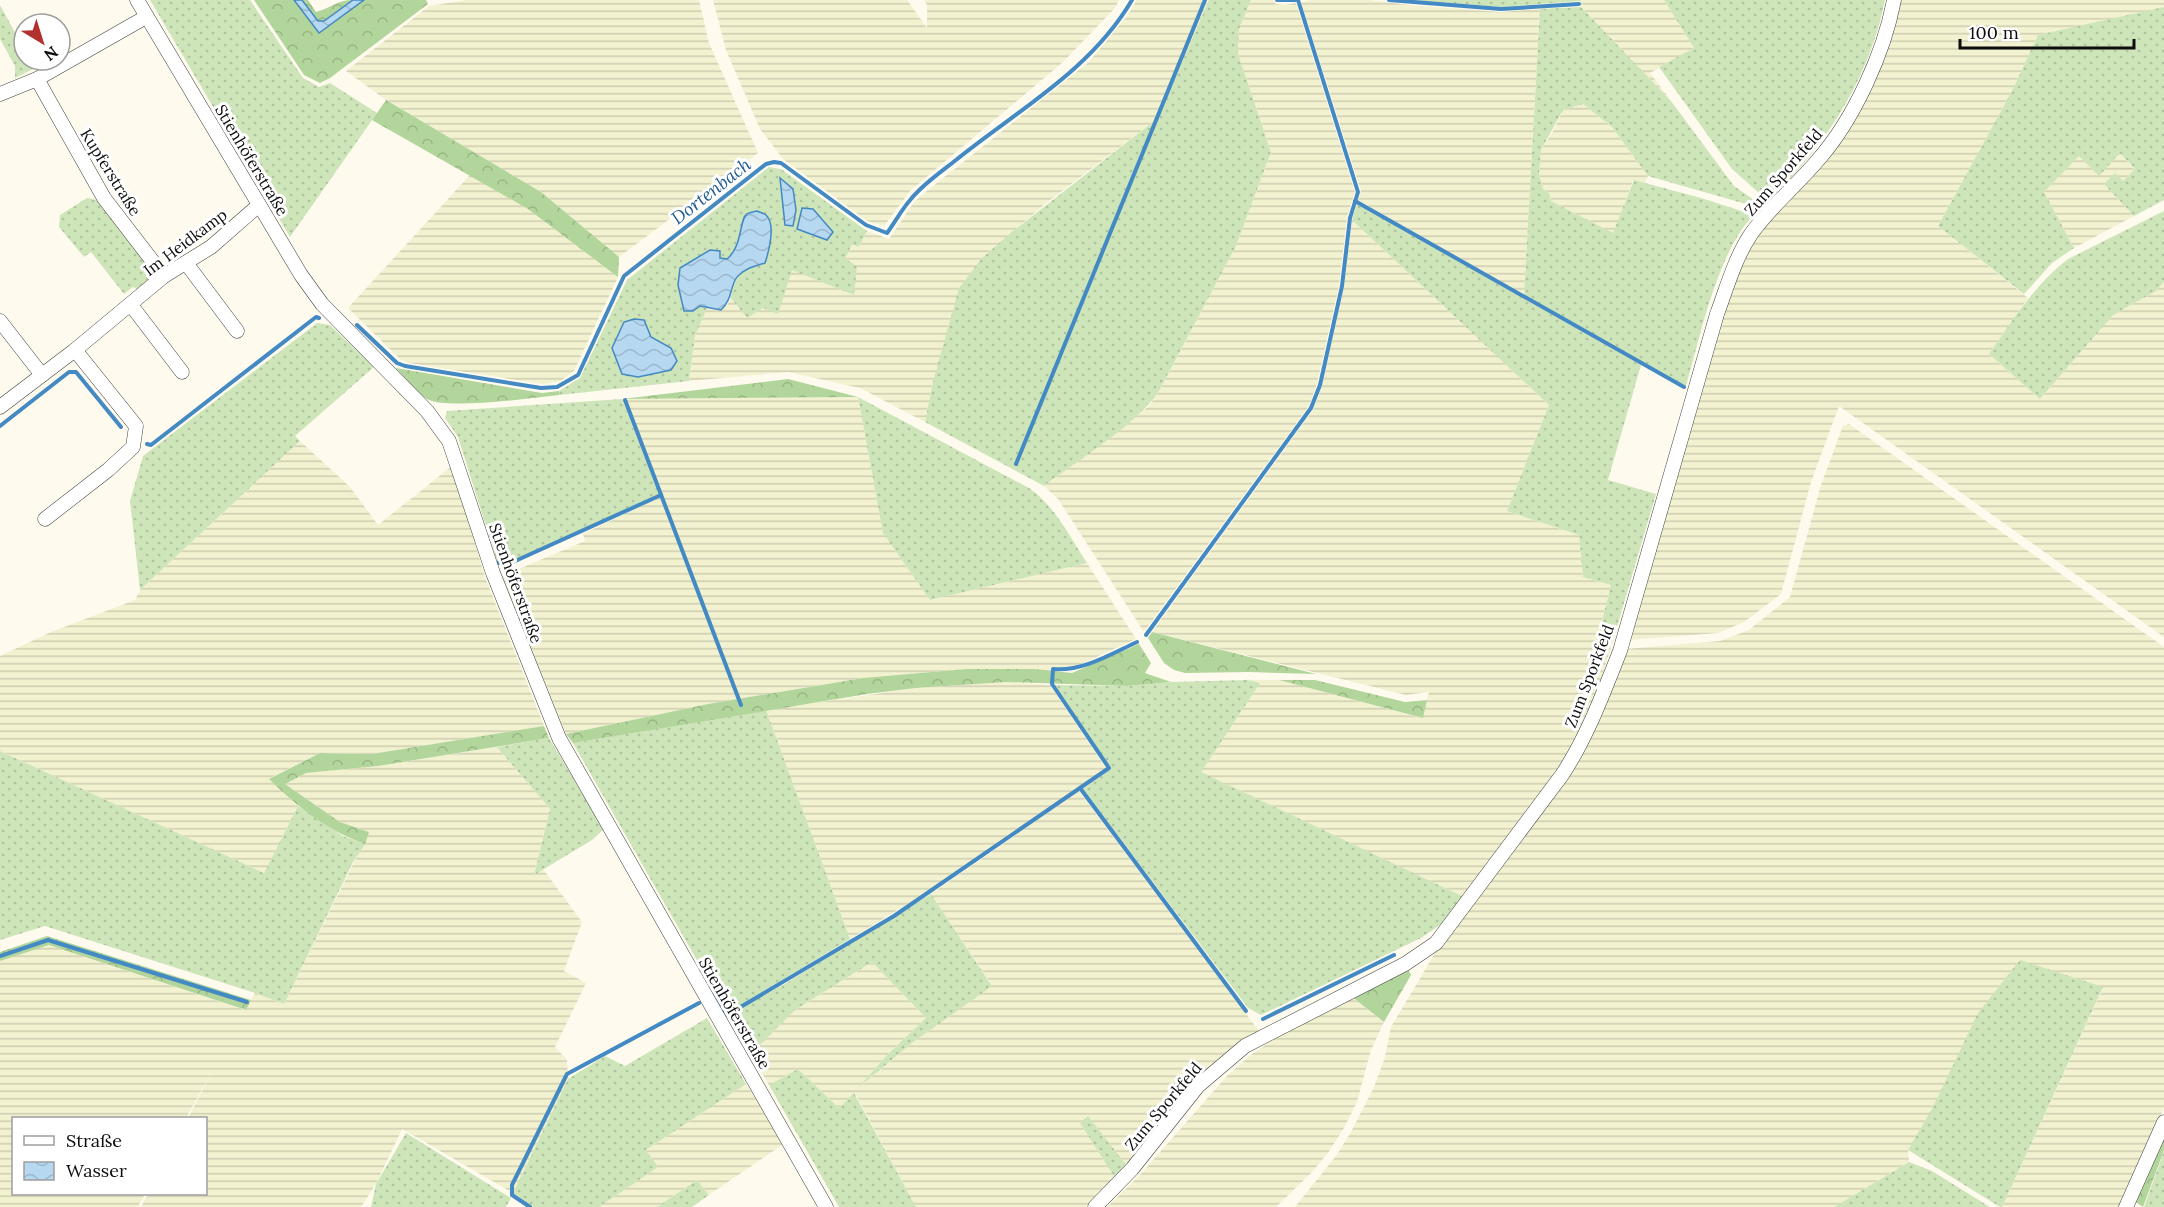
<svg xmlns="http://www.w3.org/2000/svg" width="2164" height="1207" viewBox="0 0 2164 1207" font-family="Lora,serif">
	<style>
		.farmland { fill: url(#farmland-rules) }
		.grass { fill: url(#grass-dots) }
		.forest { fill: url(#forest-crowns) }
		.water { fill: url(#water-waves); stroke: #4389c3; stroke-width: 1.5 }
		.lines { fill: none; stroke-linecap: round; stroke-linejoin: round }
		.stream { stroke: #4389c3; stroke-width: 4 }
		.street-casing { stroke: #404040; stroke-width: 15 }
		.street { stroke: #fff; stroke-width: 14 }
		.labels { text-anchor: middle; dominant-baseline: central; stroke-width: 6; stroke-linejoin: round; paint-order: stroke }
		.street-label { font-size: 16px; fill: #0d0d0d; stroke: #fff }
		.water-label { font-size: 18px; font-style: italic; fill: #205b95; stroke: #fff }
	</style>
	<defs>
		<pattern id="farmland-rules" width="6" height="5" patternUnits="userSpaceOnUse" patternTransform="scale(1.5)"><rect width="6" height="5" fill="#f2f1d0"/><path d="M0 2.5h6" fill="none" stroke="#cecdb1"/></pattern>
		<pattern id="grass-dots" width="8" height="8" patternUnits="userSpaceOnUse" patternTransform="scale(1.5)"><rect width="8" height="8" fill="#cee5ba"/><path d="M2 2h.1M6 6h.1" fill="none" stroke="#b0c39f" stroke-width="1.8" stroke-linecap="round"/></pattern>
		<pattern id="forest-crowns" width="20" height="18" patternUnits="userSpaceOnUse" patternTransform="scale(1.5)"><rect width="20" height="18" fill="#b2d59b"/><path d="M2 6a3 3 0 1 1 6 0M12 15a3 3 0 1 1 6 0" fill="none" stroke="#98b684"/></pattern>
		<pattern id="water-waves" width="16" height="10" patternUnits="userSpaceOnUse" patternTransform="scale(1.5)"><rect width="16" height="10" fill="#b6d8f1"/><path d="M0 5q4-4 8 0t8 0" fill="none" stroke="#9bb8cd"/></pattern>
	</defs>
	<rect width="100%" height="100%" fill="#fefbee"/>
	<g class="farmland">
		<path d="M467,0H699L709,43L758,153L619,257L541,192L386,100L346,71L429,6Z"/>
		<path d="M713,0H907L927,28V5L924,0H1119L1115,8L1062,63L910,191L884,226L867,221L783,159L760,129L726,50Z"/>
		<path d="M1137,0H1209L1158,118L1045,204L982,258L933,382L925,422L860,388L788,372L689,381L695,336L707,308L721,310L728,304L730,297L746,317L792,270L845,259L852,243L859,247L867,231L889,239L914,202L928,190L1089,62L1127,16Z"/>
		<path d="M1251,0H1273L1276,4L1285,5L1296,3L1355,192L1347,217L1339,286L1317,384L1309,406L1144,632L1058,499L1044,486L1132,420L1149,406L1162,386L1236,246L1271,152L1238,54L1239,29Z"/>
		<path d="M1313,0H1369L1409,5L1501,12L1540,9L1524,295L1358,200L1361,191L1301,2Z"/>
		<path d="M1580,0H1664L1694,48L1650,73L1671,101L1581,7Z"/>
		<path d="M1899,0H2164V7L2158,10L2038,35L2013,89L1938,226L2028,298L1989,354L2040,399L2113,315L2156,291L2164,282V637L1839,406L1811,482L1781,594L1744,622L1718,633L1628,640L1733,280L1757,234L1825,162Z"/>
		<path d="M1583,104L1612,127L1648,176L1645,183L1633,180L1614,234L1551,201L1549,193L1543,189L1539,174L1541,150L1552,133L1563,110Z"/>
		<path d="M2120,153L2135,170L2122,182L2104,184L2134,216L2074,248L2044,192L2079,155L2107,165Z"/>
		<path d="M470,175L528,209L618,277L574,371L559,382L542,384L409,363L401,360L348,308Z"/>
		<path d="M1352,220L1549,405L1507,511L1579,535L1583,577L1611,585L1596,644L1614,637L1594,704L1558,772L1464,897L1200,772L1259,684L1247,680H1279L1422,718L1429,692L1406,695L1152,632L1313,410L1322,386L1344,286Z"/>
		<path d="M858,397L883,533L930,600L1087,563L1136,639L1081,664L1064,668L1051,667L1050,671L966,669L863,678L708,704L566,734L502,576L585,541L583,534L660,497L622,399Z"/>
		<path d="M1849,424L2164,647V1108L2120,1207H2002L2103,988L2020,961L1908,1150L1909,1162L1834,1207H1295L1336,1156L1351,1132L1374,1087L1385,1057L1391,1027L1441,943L1567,778L1625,649L1720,641L1749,630L1790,597L1821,485L1843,426Z"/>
		<path d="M300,441L350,487L378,525L452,466L485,577L544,726L372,754L320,753L270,778L298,806L264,873L0,751V656L51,632L135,600L140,590Z"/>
		<path d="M1006,682L1050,685L1106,768L929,891L850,939L766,710L916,688Z"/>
		<path d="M497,747L550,809L534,874L543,869L582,922L564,971L586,983L555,1047L567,1060L568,1079L513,1193L402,1129L376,1184L361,1207H141L148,1194H206V1118H188L213,1070L186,1118H14V1194H145L138,1207H0V961L49,945L245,1010L255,993L284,1004L369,832L340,822L285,784L306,773L378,766Z"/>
		<path d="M1079,791L1259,1031L1217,1060L1194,1082L1127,1166L1088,1117L1080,1123L1115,1178L1086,1207H916L855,1093L839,1108L798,1069L769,1085L751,1054L795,1010L872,962L926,1018L889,1053L862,1085L912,1043L992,985L931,894Z"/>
		<path d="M1351,996L1384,1022L1371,1050L1357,1102L1344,1128L1328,1153L1312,1172L1276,1207H1107L1139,1176L1227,1076L1252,1054L1277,1037Z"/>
		<path d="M746,1084L785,1143L709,1195L697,1180L657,1207H599L657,1167L646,1150Z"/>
	</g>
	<g class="grass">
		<path d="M150,0H250L303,78L319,87L330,83L377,113L290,237Z"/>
		<path d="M1209,0H1251L1239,29L1238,54L1271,152L1236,246L1158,393C1133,427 1078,460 1044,486L925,422L933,382L959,288L982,258L1013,231L1158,118Z"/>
		<path d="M1410,0H1580L1581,1L1501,7Z"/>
		<path d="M1664,0H1885C1869,79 1826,146 1768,201L1732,169L1659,67L1694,48Z"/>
		<path d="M0,5L24,49V60H30L41,65L15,78V66L0,39Z"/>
		<path d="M1581,7L1671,101L1734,186L1763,206L1760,208L1648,176L1612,127L1583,104L1563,110L1541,150L1539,174L1543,189L1549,193L1551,201L1613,233L1634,180L1701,198L1754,215C1718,250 1700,337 1686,386L1524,295L1540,9Z"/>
		<path d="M2164,7V200L2134,216L2104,184L2115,173L2123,181L2135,169L2120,153L2099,176L2079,156L2044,192L2074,248L2052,263L2024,294L1938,226L2013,89L2038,35Z"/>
		<path d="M769,167L781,169L867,231L859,247L852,244L845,259L857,266L854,295L792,270L778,314L763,308L747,318L730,297C739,271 739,272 765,263L742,220C741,234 739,250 727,259L720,258L693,311L700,306L707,308L695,336L689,381L559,395V391L580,378L627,280Z"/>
		<path d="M87,198L98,200L152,272L149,280L137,289L133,287L124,294L91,252L84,257L59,227L60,215Z"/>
		<path d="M1357,204L1641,365L1608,480L1656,494L1614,637L1596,645L1611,585L1583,577L1579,535L1507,511L1549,405L1352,220Z"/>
		<path d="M2164,211V282L2156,291L2113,315L2040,399L1989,354C2013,320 2035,284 2068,259Z"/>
		<path d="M317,323L330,325L374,367L295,436L300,441L140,590L130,501L143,456Z"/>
		<path d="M858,397L1029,488C1055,506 1070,537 1087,563L930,600L883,533Z"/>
		<path d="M622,399L659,494L514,561H497L458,437L445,418L447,411Z"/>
		<path d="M1247,680L1260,683L1201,772L1464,897L1443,923L1421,938L1261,1015L1248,1008L1083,789L1111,769L1054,685L1127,686L1171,682Z"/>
		<path d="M766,710L850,939L727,1013L573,743Z"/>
		<path d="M549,738L604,829L592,840L534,875L550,809L497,747Z"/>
		<path d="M0,751L264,873L298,806L343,836L365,844L353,862L284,1004L255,993L45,926L0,940Z"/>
		<path d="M931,894L992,986L912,1043L858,1088L889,1053L926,1018L872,962L795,1010L751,1054L729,1015L751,1001L783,985Z"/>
		<path d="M2020,960L2103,987L2002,1207H2000L1908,1150L1933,1107L1978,1013Z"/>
		<path d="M707,1018L746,1084L646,1150L658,1167L599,1207H533L513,1193L568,1079L605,1056L625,1066Z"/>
		<path d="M798,1069L839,1108L854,1093L916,1207H839L769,1085Z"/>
		<path d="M1088,1116L1127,1166L1115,1178L1080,1123Z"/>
		<path d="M406,1133L511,1198L506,1207H371L376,1184Z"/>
		<path d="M2164,1151V1207H2144Z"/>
		<path d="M1909,1162L1932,1171L1990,1207H1834Z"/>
		<path d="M697,1180L709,1195L692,1207H657Z"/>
	</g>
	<g class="forest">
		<path d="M254,0H294L319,33L364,0H426L428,4L330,78L320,83L304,75Z"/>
		<path d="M302,0H308L316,12C331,8 337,0 353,0L324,21H318Z"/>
		<path d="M386,100L541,192L619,257L618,277L528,209L372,120Z"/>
		<path d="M396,368L542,393L559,391V395C534,398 448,409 429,400C419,396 404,376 396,368Z"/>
		<path d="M788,379L858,397L622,399Z"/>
		<path d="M1152,632L1316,674L1249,672L1185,673L1174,670L1164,663L1148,638Z"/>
		<path d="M1139,644L1151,663L1145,673L1171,682L1127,686L1006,682L916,688L867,694L573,743L566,734L708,704L863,678L966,669H1034L1072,673Z"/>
		<path d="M1279,680H1315L1405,702L1427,700L1423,718Z"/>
		<path d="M544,726L549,738L378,766L306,773L285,784L340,822L369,832L365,844C326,830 298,807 269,779L320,753L372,754Z"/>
		<path d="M47,936L251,1000L246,1010L49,945L0,961V952Z"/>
		<path d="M1408,969L1411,975L1384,1022L1351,996Z"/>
		<path d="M2164,1133V1150L2143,1207L2134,1201Z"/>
	</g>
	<g class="water">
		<path d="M294,0H302L318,21H324L353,0H364L319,33Z"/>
		<path d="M780,178L793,189L796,210L793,226L785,225Z"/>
		<path d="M802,208L813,209L833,232L827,240L797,229Z"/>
		<path d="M757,211C757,211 765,214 766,215C776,224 769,251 765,263C756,266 745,268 738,276C730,284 733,299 721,310L700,306L693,311H684L678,285L680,268L710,250L720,251V258L727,259C743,246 739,219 747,214C750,212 753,212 757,211Z"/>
		<path d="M634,319L644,320L651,337L671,348L677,361L671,370L638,377L622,374L612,348L624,322Z"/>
	</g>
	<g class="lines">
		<g class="stream">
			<path d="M1277,0H1296"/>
			<path d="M1389,0L1501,9L1579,4"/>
			<path d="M1355,201L1684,387"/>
			<path d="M357,325L397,363L405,366L541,388L557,387L578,375L624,276L766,164L774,162L781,163L866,225L887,233C895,222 902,209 911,199C923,184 941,172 956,160C1018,110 1091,70 1132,0"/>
			<path d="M625,400L741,705"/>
			<path d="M0,426L69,372H76L121,427"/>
			<path d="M147,444L151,445L316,317L319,318"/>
			<path d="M1016,464L1205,0"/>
			<path d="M497,563L513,562L661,495"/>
			<path d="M1146,635L1311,408L1320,385L1342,286L1350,218L1358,192L1298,0"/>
			<path d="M1080,788L1246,1011"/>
			<path d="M0,956L48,940L247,1002"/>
			<path d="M714,994L727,1015L894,916L1109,768L1052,684L1053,669C1082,672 1111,654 1137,642"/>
			<path d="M1263,1019L1394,955"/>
			<path d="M530,1207L512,1195V1185L567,1074L699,1003"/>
		</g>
		<g class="street-casing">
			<g id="street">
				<path d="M137,0L301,275L322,304L427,411L449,441L493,573L559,738L826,1207"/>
				<path d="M37,79L104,198L164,276"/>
				<path d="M0,94L37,79L146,17"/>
				<path d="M186,263L237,331"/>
				<path d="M131,305L182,372"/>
				<path d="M0,321L42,375"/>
				<path d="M0,407L75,350L164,276L211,247L259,205"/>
				<path d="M45,519L108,470L133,447L136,426L75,350"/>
				<path d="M1095,1207L1132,1169L1198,1086L1245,1046L1405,964L1436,943L1562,775C1587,737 1603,694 1620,651L1717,314C1727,287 1735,258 1751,234C1770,207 1797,185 1818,160C1854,119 1884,53 1894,0"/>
				<path d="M2126,1207L2164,1122"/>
			</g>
		</g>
		<use href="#street" class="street"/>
	</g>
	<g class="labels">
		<g class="street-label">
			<text transform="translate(252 160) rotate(59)">Stienhöferstraße</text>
			<text transform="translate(111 172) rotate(58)">Kupferstraße</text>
			<text transform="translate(1783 172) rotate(-49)">Zum Sporkfeld</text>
			<text transform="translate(185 242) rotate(-37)">Im Heidkamp</text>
			<text transform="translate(516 583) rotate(70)">Stienhöferstraße</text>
			<text transform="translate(1589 676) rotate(-69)">Zum Sporkfeld</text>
			<text transform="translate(735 1013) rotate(60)">Stienhöferstraße</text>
			<text transform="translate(1163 1106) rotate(-50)">Zum Sporkfeld</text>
		</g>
		<g class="water-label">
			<text transform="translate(711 191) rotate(-38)">Dortenbach</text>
		</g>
	</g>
	<rect x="12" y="1117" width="195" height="78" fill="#ffffff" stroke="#9e9e9e" stroke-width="1.5"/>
	<rect x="24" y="1136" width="30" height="9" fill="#ffffff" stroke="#9e9e9e" stroke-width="1.5"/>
	<text x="66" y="1147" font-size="18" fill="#0d0d0d">Straße</text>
	<rect x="24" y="1162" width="30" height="18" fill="url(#water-waves)" stroke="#9e9e9e" stroke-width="1.5"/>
	<text x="66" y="1177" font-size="18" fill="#0d0d0d">Wasser</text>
	<g transform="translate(42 42) rotate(142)"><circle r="28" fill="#ffffff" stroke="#9e9e9e" stroke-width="1.5"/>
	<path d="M0-4.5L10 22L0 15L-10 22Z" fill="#b2312f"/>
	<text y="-9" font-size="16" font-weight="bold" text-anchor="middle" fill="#0d0d0d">N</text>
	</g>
	<path d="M1960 39v9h174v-9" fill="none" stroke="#0d0d0d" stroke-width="3"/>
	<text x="1969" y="39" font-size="18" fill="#0d0d0d" stroke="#ffffff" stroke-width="4.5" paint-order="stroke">100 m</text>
</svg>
